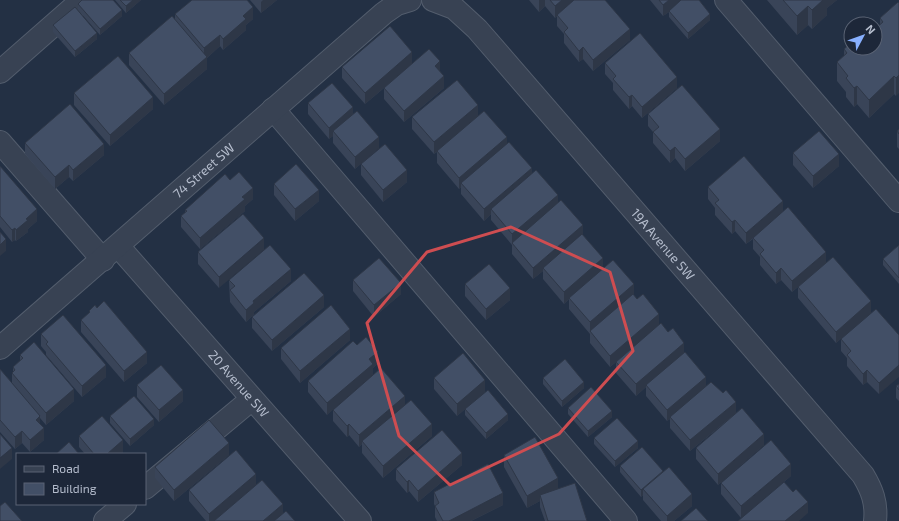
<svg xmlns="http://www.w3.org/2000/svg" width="899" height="521" viewBox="0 0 899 521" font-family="'Exo 2',sans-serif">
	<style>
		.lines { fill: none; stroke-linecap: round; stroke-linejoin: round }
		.minor-casing { stroke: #535d6d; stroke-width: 24 }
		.minor { stroke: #384253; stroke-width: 22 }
		.wall { fill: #394458 }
		.shaded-wall { fill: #2e3747 }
		.building { fill: #424f66; stroke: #2e3747 }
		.marked { fill: none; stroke: #ce4d51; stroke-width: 3; stroke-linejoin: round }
		.labels { text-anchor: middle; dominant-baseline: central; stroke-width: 3; stroke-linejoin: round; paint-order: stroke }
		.street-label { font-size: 13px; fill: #b5bdcd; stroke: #1d2739 }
	</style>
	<rect width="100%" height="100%" fill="#233044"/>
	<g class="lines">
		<g class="minor-casing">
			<g id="minor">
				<path id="s1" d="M433,0L454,8L477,29L863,475C872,490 877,503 875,521"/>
				<path d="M726,0L899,201"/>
				<path d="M0,72L82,0"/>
				<path d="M273,109L626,521"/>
				<path d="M0,142L103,260"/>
				<path id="s2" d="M118,246L360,521"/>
				<path id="s3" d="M0,348L384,13L397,4L410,0"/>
				<path d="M145,488L252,399"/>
				<path d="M105,521L125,504"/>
			</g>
		</g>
		<use href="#minor" class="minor"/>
	</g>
	<g class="wall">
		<path d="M115,0H141L126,13Z"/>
		<path d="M250,0H277L261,13Z"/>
		<path d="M529,0H605L630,40L593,71L583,59L579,62L564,43V34L557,26V16L555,18L545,6L539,12Z"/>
		<path d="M650,0H699L710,20L688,39L669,17V12L663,16Z"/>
		<path d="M767,0H837L827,8V15L812,29L808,25L797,35Z"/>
		<path d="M898,2L896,96L894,94L869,118L857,104L854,107L846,97V92L837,81V62L844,56V49L875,48L880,25V18Z"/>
		<path d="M78,4L122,16L100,35L78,10Z"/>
		<path d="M175,14L253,19L246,25V30L223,50L220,46L207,58V69L164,105L129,65V53L175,20Z"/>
		<path d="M53,25L97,39L75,57L53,32Z"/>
		<path d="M605,63L677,88L642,118L632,106L629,109L613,90V83L605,74Z"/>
		<path d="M412,64L440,71L444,88L404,122L384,99V88L365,104L342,78V67Z"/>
		<path d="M74,93L153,109L110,146L74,105Z"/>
		<path d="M308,103L353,114L379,148L355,169L333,143V136L329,139L308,114Z"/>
		<path d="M648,114L720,141L685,171L675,158L670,163L653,143V132L648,126Z"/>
		<path d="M478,116L507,144L532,174L558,204L583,235L603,268L634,296L659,325L684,352L706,386L736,413L764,445L718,485L696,459V448L727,421L690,451L670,428V419L667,421L646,396V387L636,396L616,373V362L610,367L590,343V334L569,309V299L564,304L543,279V271L533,279L512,254V245L491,220V214L484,221L461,194V187L459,189L437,163V152L434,154L412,129V117Z"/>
		<path d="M899,129V149L897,147V131Z"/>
		<path d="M25,143L104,155L73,181L69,177L55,189L25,154Z"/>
		<path d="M793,153L839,166L813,188L793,165Z"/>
		<path d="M361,164L407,182L383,202L361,175Z"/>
		<path d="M0,166L37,221L28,229V232L16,241L15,240L12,242L0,227Z"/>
		<path d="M230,180L253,199L245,206V211L200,249L181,227V216L185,213V210Z"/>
		<path d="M274,184L319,201L295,221L274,195Z"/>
		<path d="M708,187L783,212L826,262L871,313L836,343L798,298V287L792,292L781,280L776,284L760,265V257L753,249V239L746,244L735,231L732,234L715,215V208L708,199Z"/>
		<path d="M243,214L219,288L198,264V252Z"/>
		<path d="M899,245V284L883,265V259Z"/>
		<path d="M229,280L291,281L254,312V314L246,322L230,302Z"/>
		<path d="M353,280L401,294L374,317L353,291Z"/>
		<path d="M465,284L510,300L486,320L465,296Z"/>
		<path d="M324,307L272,351L252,328V317Z"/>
		<path d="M89,311L147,363L124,382L81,332V320L89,314Z"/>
		<path d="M41,334L106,377L82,397L46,355V352L41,346Z"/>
		<path d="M899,335L879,394L867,382L863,385L847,366V358L841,351V339Z"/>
		<path d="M350,340L300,383L281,359V348Z"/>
		<path d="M357,345L378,363L373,368L327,415L308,392V381Z"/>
		<path d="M20,355L74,401L46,425L40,418V424L44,440L30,452L22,443L15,449L0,432V369L12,383V373L13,372V367L20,361Z"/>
		<path d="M434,378L485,392L457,416L434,389Z"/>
		<path d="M543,378L584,388L562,407L543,384Z"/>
		<path d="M899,384V401L896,398V386Z"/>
		<path d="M137,385L183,401L159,422L137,397Z"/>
		<path d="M405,405L432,436L383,478L362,453V444L359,447L349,435L347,437L333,421V410Z"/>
		<path d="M568,408L612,417L588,437L568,414Z"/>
		<path d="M465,409L508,420L486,439L465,415Z"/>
		<path d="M110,416L154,425L130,446L110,423Z"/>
		<path d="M79,436L123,452L121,454H85L79,447Z"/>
		<path d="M594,438L638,448L615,467L594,444Z"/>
		<path d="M229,455L174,501L155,478V467Z"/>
		<path d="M504,455L558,489L587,521H545L540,507V501L527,508L504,467Z"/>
		<path d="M462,465L418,502L409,491L407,493L396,480V469Z"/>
		<path d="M620,466L663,472L692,506L674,521H661L643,500V495L641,497L620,472Z"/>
		<path d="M791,476L741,518L721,494V483Z"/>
		<path d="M256,485L283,514L295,521H206L189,501V490Z"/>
		<path d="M434,492L503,505L471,521H437L435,517V506L434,504Z"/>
	</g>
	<g class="shaded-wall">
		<path d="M133,0H141L126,13V6Z"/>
		<path d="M263,0H277L261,13V2Z"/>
		<path d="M539,0H545V6L539,12Z"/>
		<path d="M562,0H575L557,15V16L555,18V6Z"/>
		<path d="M669,0H683L669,11V12L663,16V5Z"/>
		<path d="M823,0H837L827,8V15L812,29V10Z"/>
		<path d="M808,6V25L797,35V16Z"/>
		<path d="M253,7V19L246,25V30L223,50V39L243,16Z"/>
		<path d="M122,10V16L100,35V29Z"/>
		<path d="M710,14V20L688,39V33Z"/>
		<path d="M630,29V40L593,71V60Z"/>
		<path d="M97,33V39L75,57V51Z"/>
		<path d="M220,35V46L207,58V69L164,105V94L204,59V48Z"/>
		<path d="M583,47V59L579,62V51Z"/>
		<path d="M412,52V64L365,104V93Z"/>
		<path d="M440,61V73L435,66Z"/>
		<path d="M899,75V93L896,96V78Z"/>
		<path d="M444,76V88L404,122V111Z"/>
		<path d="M894,76V94L869,118V100Z"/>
		<path d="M677,77V88L642,118V107Z"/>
		<path d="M857,86V104L854,107V88Z"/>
		<path d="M632,95V106L629,109V97Z"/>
		<path d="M153,97V109L110,146V135Z"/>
		<path d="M478,105V116L434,154V142Z"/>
		<path d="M353,107V119L333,131V136L329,139V128Z"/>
		<path d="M720,129V141L685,171V159Z"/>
		<path d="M379,137V148L355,169V157Z"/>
		<path d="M507,137V148L461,183V187L459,189V178Z"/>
		<path d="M104,144V155L73,181V170Z"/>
		<path d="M675,147V158L670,163V151Z"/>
		<path d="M839,154V166L813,188V176Z"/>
		<path d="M69,165V177L55,189V177Z"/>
		<path d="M532,168V179L491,209V214L484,221V209Z"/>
		<path d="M407,170V182L383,202V190Z"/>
		<path d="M253,188V199L245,206V211L200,249V238L242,197Z"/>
		<path d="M319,190V201L295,221V209Z"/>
		<path d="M558,195V206L512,243V234Z"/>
		<path d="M783,201V213L746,244V233Z"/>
		<path d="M37,209V221L28,229V232L16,241V230L26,219Z"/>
		<path d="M735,220V231L732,234V222Z"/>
		<path d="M583,225V237L543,268V271L533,279V268Z"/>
		<path d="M15,228V240L12,242V230Z"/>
		<path d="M264,238V250L219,288V277Z"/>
		<path d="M6,239V251L0,256V245Z"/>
		<path d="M826,252V263L792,292V281Z"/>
		<path d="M603,258V270L569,298V299L564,304V292Z"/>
		<path d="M781,268V280L776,284V273Z"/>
		<path d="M291,269V281L254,312V314L246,322V310L253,301Z"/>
		<path d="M401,283V294L374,317V305Z"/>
		<path d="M634,284V296L590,332V322Z"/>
		<path d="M510,288V300L486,320V309Z"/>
		<path d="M324,295V307L272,351V340Z"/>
		<path d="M871,301V313L836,343V332Z"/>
		<path d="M659,314V325L610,367V356Z"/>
		<path d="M350,329V340L300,383V371Z"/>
		<path d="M684,343V354L646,385V387L636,396V384Z"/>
		<path d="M147,352V363L124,382V371Z"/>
		<path d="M378,352V363L373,368V375L327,415V403L369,359Z"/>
		<path d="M106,365V377L82,397V386Z"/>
		<path d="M899,365V377L879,394V383Z"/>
		<path d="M867,370V382L863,385V374Z"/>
		<path d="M706,377V388L670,417V419L667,421V410Z"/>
		<path d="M485,380V392L457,416V404Z"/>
		<path d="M584,382V388L562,407V401Z"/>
		<path d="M74,389V401L46,425V413Z"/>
		<path d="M183,390V401L159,422V410Z"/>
		<path d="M405,396V408L362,441V444L359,447V435Z"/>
		<path d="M736,402V413L690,451V440Z"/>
		<path d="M612,411V417L588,437V431Z"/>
		<path d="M508,414V420L486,439V433Z"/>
		<path d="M40,416V428L36,420Z"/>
		<path d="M154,419V425L130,446V439Z"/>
		<path d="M349,424V435L347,437V426Z"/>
		<path d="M432,424V436L383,478V466Z"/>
		<path d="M44,428V440L30,452V440Z"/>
		<path d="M22,431V443L15,449V437Z"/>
		<path d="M764,434V445L718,485V474Z"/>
		<path d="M123,440V452L121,454H107Z"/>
		<path d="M638,441V448L615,467V461Z"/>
		<path d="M229,443V455L174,501V490Z"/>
		<path d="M12,448V459L0,469V458Z"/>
		<path d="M462,453V465L418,502V491Z"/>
		<path d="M791,464V476L741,518V506Z"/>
		<path d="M663,471L643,489V495L641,497V490Z"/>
		<path d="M256,474V485L214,521H209V514Z"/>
		<path d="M558,478V490L540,495V501L527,508V496Z"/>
		<path d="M409,480V491L407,493V482Z"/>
		<path d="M503,493V505L471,521H449Z"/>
		<path d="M692,494V506L674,521H667V516Z"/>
		<path d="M808,502V513L799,521H785Z"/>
		<path d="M283,504V516L277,521H263Z"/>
	</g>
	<g class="building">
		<path d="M82,0H113L122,10L100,29L78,4Z"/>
		<path d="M120,0H133L126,6Z"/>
		<path d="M192,0H247L253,7L243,16L246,19L223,39L220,35L204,48L175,14Z"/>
		<path d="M550,0H562L555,6Z"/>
		<path d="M574,0H605L630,29L593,60L583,47L579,51L564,32L568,28L557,15Z"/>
		<path d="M659,0H669L663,5Z"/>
		<path d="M681,0H699L710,14L688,33L669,11Z"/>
		<path d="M783,0H823L812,10L808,6L797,16Z"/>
		<path d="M898,2L899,3V75L896,78L894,76L869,100L857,86L854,88L846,78L848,76L837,62L847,53L844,49L851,43V48H875V29L883,22L880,18Z"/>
		<path d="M75,7L97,33L75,51L53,25Z"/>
		<path d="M172,16L207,57L164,94L129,53Z"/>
		<path d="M390,26L412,52L365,93L342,67Z"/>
		<path d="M640,33L677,77L642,107L632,95L629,97L613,79L616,76L605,63Z"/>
		<path d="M429,49L440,61L435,66L444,76L404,111L384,88Z"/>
		<path d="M118,56L153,97L110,135L74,93Z"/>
		<path d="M457,80L478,105L434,142L412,117Z"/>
		<path d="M332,83L353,107L329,128L308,103Z"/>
		<path d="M682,85L720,129L685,159L675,147L670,151L653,132L659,127L648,114Z"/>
		<path d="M70,104L104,144L73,170L69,165L55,177L25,143Z"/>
		<path d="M357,111L379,137L355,157L333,131Z"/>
		<path d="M484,111L507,137L459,178L437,151Z"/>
		<path d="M899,129V134L897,131Z"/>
		<path d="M819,131L839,154L813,176L793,153Z"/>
		<path d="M509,142L532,168L484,209L461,183Z"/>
		<path d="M385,144L407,170L383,190L361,164Z"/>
		<path d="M744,156L783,201L746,233L735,220L732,222L715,203L719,200L708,187Z"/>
		<path d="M296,164L319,190L295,209L274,184Z"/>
		<path d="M0,166L37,209L26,219L28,220L16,230L15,228L12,230L0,216Z"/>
		<path d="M536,170L558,195L512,234L491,209Z"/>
		<path d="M239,172L253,188L242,197L245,199L200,238L181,216L187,211L185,210L225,174L230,180Z"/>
		<path d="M561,200L583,225L533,268L512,243Z"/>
		<path d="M788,207L826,252L792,281L781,268L776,273L760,254L764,250L753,238Z"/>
		<path d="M243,214L264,238L219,277L198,252Z"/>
		<path d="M0,232L6,239L0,245Z"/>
		<path d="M582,234L603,258L564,292L543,268Z"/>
		<path d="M270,245L291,269L253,301L254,303L246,310L230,290L235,286L229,280Z"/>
		<path d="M899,245V278L883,259Z"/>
		<path d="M833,257L871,301L836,332L798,287Z"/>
		<path d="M379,258L401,283L374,305L353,280Z"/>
		<path d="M613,260L634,284L590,322L569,298Z"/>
		<path d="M489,264L510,288L486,309L465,284Z"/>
		<path d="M304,273L324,295L272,340L252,317Z"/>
		<path d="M633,294L637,299L643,294L659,314L610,356L590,331Z"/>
		<path d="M104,301L147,352L124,371L81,320L90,312L89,311L95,305L97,308Z"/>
		<path d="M331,305L350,329L300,371L281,348Z"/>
		<path d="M876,309L899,335V365L879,383L867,370L863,374L847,355L851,351L841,339Z"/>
		<path d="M63,315L106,365L82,386L46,344L48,342L41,334Z"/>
		<path d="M661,323L668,332L673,328L684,343L636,384L616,362Z"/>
		<path d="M366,337L378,352L369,359L373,364L327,403L308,381L353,341L357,345Z"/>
		<path d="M34,342L74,389L46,413L12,373L15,370L13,367L23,358L20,355Z"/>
		<path d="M685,352L706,377L667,410L646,385Z"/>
		<path d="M463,353L485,380L457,404L434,378Z"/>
		<path d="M565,359L584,382L562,401L543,378Z"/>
		<path d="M161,365L183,390L159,410L137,385Z"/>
		<path d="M381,368L405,396L359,435L349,424L347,426L333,410Z"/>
		<path d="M0,369L40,416L36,420L44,428L30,440L22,431L15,437L0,420Z"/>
		<path d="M711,382L723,393L726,390L736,402L690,440L670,417Z"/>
		<path d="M899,384V390L896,386Z"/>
		<path d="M591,387L612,411L588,431L568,408Z"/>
		<path d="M488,390L508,414L486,433L465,409Z"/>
		<path d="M134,396L154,419L130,439L110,416Z"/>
		<path d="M411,400L432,424L383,466L362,441Z"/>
		<path d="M742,408L764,434L718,474L696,448Z"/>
		<path d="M102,416L123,440L107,454H94L79,436Z"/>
		<path d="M617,418L638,441L615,461L594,438Z"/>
		<path d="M209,420L229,443L174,490L155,467Z"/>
		<path d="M442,430L462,453L418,491L409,480L407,482L396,469Z"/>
		<path d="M0,434L12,448L0,458Z"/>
		<path d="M535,437L558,478L527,496L504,455Z"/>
		<path d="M771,440L791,464L741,506L721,483Z"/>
		<path d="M69,442L79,454H56Z"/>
		<path d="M642,447L663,471L641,490L620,466Z"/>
		<path d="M236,450L256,474L209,514L189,490Z"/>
		<path d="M488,464L503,493L449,521H443L435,506L439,503L434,492Z"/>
		<path d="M669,467L692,494L667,516L643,489Z"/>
		<path d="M262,480L283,504L263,521H214Z"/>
		<path d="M784,482L793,492L796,489L808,502L785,521H738Z"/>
		<path d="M575,483L587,521H548L540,495Z"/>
		<path d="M5,502L22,521H0V506Z"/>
		<path d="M696,508L708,521H681Z"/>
		<path d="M286,511L295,521H274Z"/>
	</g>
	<path class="marked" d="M511,227L610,272L633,351L559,434L450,485L399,436L367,323L427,252Z"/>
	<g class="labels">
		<g class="street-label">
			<text stroke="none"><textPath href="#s3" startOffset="270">74 Street SW</textPath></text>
			<text stroke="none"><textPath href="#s1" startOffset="338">19A Avenue SW</textPath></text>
			<text stroke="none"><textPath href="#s2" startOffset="183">20 Avenue SW</textPath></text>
		</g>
	</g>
	<rect x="16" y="453" width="130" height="52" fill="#1d2739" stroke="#5a6374"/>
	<rect x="24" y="466" width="20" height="6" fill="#384253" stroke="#5a6374"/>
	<text x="52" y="473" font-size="12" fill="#b5bdcd">Road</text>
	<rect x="24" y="483" width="20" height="12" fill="#424f66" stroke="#5a6374"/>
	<text x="52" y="493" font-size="12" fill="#b5bdcd">Building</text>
	<g transform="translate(863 36) rotate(49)"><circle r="19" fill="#1d2739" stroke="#5a6374"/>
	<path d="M0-3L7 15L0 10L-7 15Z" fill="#88b0ff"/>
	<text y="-6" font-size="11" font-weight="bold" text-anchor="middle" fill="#b5bdcd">N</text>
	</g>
</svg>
